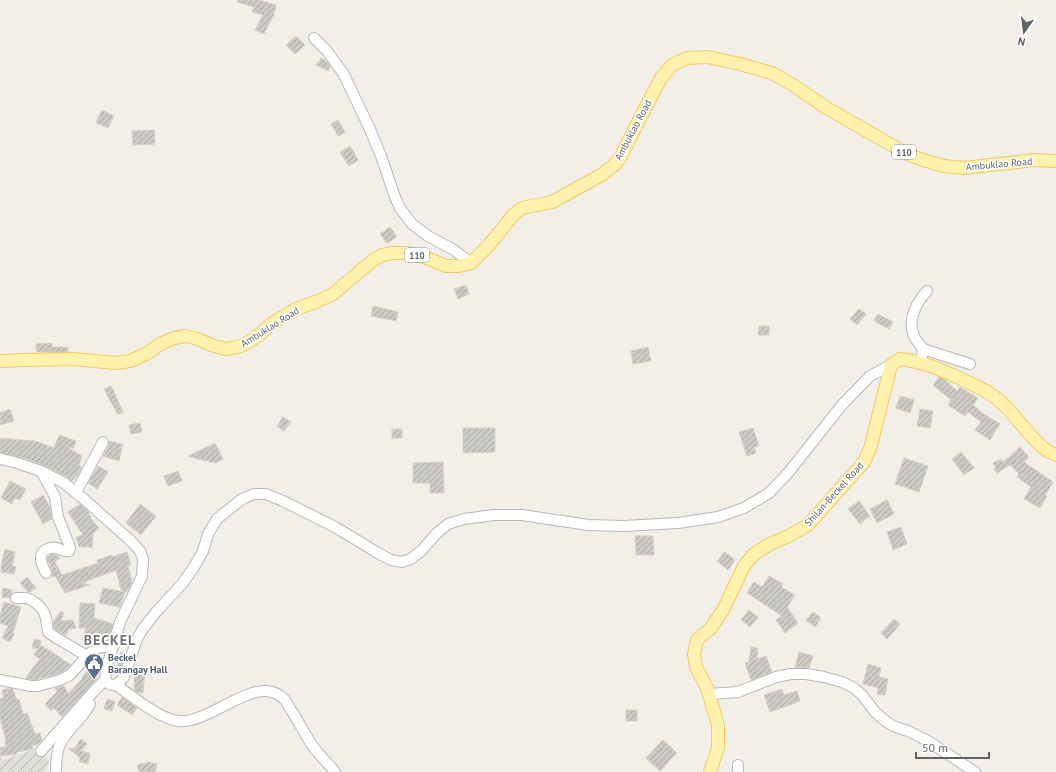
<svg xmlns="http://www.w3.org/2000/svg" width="1056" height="772" viewBox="0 0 1056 772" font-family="'PT Sans',sans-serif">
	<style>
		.industrial { fill: url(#industrial-furrows) }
		.building { fill: url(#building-hatch); stroke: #d6d1c6 }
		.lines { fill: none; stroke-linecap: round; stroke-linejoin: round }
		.minor-casing { stroke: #b5b8bc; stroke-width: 12 }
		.major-casing { stroke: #f2c960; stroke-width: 14 }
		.minor { stroke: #fff; stroke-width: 10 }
		.major { stroke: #fff2af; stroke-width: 12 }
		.labels { text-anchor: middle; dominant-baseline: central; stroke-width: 3; stroke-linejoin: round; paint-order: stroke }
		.shield { fill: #fff; stroke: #8f9295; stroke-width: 1 }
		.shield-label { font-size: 9px; font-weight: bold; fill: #5f6368 }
		.street-label { font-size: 10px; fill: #5f6368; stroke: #fff }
		.service-label { font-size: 10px; font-weight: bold; fill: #4e5e75; stroke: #fff; text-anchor: start }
		.district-label { font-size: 14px; font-weight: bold; letter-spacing: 1px; fill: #70757a; stroke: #fff }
	</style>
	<defs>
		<pattern id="industrial-furrows" width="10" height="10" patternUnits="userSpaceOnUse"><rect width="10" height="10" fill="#e0deda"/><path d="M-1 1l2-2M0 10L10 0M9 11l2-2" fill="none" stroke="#b9b8b5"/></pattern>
		<pattern id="building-hatch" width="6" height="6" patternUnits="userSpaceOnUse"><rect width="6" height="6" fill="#cccac5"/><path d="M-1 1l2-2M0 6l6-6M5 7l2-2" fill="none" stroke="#a9a8a4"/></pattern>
	</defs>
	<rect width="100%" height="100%" fill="#f1efe8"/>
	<path class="industrial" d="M38,748L49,760L46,772H0V755L2,760Z"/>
	<g class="building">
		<path d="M238,0H260L276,5L274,14L264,34L255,30L263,15L252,12L254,7L237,2Z"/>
		<path d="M296,36L305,45L295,54L286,45Z"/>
		<path d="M321,58L326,61L330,66L328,71L316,65Z"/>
		<path d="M102,110L114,116L108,128L96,123Z"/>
		<path d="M338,120L345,132L338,136L331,124Z"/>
		<path d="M154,130L155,144L133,145L132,131Z"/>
		<path d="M350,146L358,160L349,166L340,152Z"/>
		<path d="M390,227L397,237L387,243L380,234Z"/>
		<path d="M466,285L469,294L458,299L454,289Z"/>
		<path d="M373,306L398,312L396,321L371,316Z"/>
		<path d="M859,309L866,314L857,325L850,319Z"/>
		<path d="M878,314L893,322L889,329L874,321Z"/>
		<path d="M759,326H769V335H758Z"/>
		<path d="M52,343V347H68V352H37L36,344Z"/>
		<path d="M648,347L651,361L633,364L631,351Z"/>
		<path d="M939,377L944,379L957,391L960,387L978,398L973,405L982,413L1000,424L990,440L975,430L981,422L968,412L965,416L948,405L951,400L933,385Z"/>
		<path d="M111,386L123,412L118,415L104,389Z"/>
		<path d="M900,396L914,400L910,413L896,408Z"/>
		<path d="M10,409L14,421L0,425V413Z"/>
		<path d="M920,409L933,411L930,428L917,426Z"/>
		<path d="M283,417L291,422L284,431L277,426Z"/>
		<path d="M140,423L142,432L131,434L129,425Z"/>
		<path d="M463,428H495V452L463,453Z"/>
		<path d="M753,428L759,446L754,447L756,453L747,456L739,432Z"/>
		<rect x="392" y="429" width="10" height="9"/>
		<path d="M59,435L76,441L74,448L67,447L82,456L79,465L82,468L77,476H76L72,481L67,477L43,465L27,459L0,453V438L35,441L54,448Z"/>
		<path d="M109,441L123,444L119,461L103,456L109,445Z"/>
		<path d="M215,443L223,459L215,463L209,462L208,460L206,461L188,456Z"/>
		<path d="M1020,447L1029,457L1024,462L1053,482L1045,495L1047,496L1040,508L1024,499L1031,487L1017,477L1019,474L1010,465L997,473L994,469L996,468L993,463L1001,459L1003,462Z"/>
		<path d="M961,452L974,468L964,475L952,459Z"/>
		<path d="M904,458L928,466L919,492L895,484Z"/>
		<path d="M443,462L444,493H430V483H413V463Z"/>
		<path d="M98,466L108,472L97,489L88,483Z"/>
		<path d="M178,471L182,481L168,486L164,476Z"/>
		<path d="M10,481L26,489L20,500L15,498L12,504L1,498Z"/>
		<path d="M43,495L50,507L52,519L43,524L31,502Z"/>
		<path d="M887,500L894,514L877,523L870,509Z"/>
		<path d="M859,501L870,516L860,524L848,509Z"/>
		<path d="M80,504L87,510L91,517L90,518L99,528L93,534L92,548V547H79L76,537L83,535L68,512Z"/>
		<path d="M140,504L156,516L141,535L126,523Z"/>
		<path d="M901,527L907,544L893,550L887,532Z"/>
		<path d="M635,536H653L654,555H636Z"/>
		<path d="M5,549L15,552L12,566L16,567L14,574L1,572L2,562Z"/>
		<path d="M127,552L131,565L128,566L132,582L127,592L121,590L116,570L82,583L89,585L65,593L55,576L52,577V570L47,559L48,557L52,554L58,556L60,558L55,562L62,575L98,563L97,560L112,555V557Z"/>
		<path d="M725,552L735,560L728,570L717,561Z"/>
		<path d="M769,576L783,584L781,587L795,595L787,607L798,623L785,633L776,620L782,616L747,593L754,582L762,587Z"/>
		<path d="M27,577L36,588L30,592H28L20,583Z"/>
		<path d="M3,588L12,590L10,598L2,597Z"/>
		<path d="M103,588L125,592L120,607L99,603Z"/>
		<path d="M4,602L21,607L13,633L14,634L10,642L2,638L8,626L0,623V616Z"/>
		<path d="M80,603L95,604L94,618L113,624L109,637L102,635L100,641L92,644L82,640L86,628H79Z"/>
		<path d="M749,610L758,617L750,627L741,620Z"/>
		<path d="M61,611L64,613L61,621L73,620L76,628L69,629L66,635L61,633L54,628L53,622Z"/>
		<path d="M813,612L821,618L815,627L806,620Z"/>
		<path d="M894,619L900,624L887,639L881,633Z"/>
		<path d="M34,639L41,641L40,645L52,652L71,665L66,670L58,674L41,678H40L37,680L27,679L26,677L40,659L34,655L38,649L32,648Z"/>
		<path d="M751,647L758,648L757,659L766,656L772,672L751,680L745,663L749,662Z"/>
		<path d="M121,652L125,654L121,667L117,666Z"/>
		<path d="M799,652L813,656L809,668L795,667Z"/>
		<path d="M94,659L101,663L100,668L88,665Z"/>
		<path d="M868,664L881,668L879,677L888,679L885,695L877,694L878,688L863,684Z"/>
		<path d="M87,671L97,679L62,717L54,708L51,711L45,704L57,692L55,688L64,686L68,694L83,678L82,677Z"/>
		<path d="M135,671L145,672L143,693L137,692L134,690Z"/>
		<path d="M10,688L13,689L16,699H19L23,714L27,713L35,734L40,733L42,740L38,744L32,746L33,749L17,752V754L1,756L0,748L6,747L5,741H6L0,718V699L4,698L2,690Z"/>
		<path d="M782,689L784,695L797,691L800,701L770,712L764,695Z"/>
		<path d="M122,697L137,708L132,715L117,705Z"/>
		<path d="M107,699L115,702L112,711L104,709Z"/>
		<rect x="626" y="710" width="11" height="11"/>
		<path d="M81,739L87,744L81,751L90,753L88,764L79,762L80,758L68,748L74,749Z"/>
		<path d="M663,740L677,753L660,771L646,758Z"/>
		<path d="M149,762L157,764L155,772H139L137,765Z"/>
	</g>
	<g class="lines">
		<g class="minor-casing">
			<g id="minor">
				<path d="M314,38L327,51L343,73L369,127L381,156L395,197L400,208L412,224L428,236L454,250L471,263"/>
				<path d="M923,349C920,344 914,339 913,333C908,318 917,302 927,291"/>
				<path d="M921,363L923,349L970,364"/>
				<path d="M0,459L14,462L41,471L64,483L85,500L131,541L140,551L143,559L142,576L120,622L106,670L105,680C112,689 117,685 124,677L137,639L142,630L157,611L182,584L194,567L203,551L208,534L217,519L242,499L254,494H266L283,501L335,527L378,553L391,560L402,562L411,559L421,551L437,533L448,524L464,519L494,515H522L588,525L624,526L678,523L718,517L744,508L769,493L788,473L842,405L870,376L891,365"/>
				<path d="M41,471L55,497L58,517L70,547L69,551C64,552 61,549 56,548C50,547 41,550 41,557C40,562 44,569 46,573"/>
				<path d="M76,492L103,442"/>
				<path d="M16,598C19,598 22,598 26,598C34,600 43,608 45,615C47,621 47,626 48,632L55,637L87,656"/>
				<path d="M0,680L31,686H38L60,680L70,675L91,652L98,648L114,645"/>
				<path d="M116,685C132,696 158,718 178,721C211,725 258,670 285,700C287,703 289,707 291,710C298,720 303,731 310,742C313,747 317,752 321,756C325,761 331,766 335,772"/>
				<path d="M709,694L738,692L776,677L791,674H806L824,677L842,682L854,688L862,695L875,712L884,720L893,726L908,731L928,741L975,772"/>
				<path d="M41,751L93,692L105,680"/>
				<path d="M738,765V772"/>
				<path d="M56,772C56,764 56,755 59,747C65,731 82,720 90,704"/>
			</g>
		</g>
		<g class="major-casing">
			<g id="major">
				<path d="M0,361L25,360L73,359L116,363L130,361L146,354L162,343L174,338L185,336L195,338L211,345L226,349L238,347L249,342L259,335L271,324L296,309L318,301L333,294L372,261L382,255L393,253H407L424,257L446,266H459L471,263L489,245L514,214L522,208L552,202L603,174L614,165L620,158L638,122L661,78L672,65L687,58L708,57L740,64L772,73L793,85L825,107L907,154L923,160L944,166L964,168L1035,160L1056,161"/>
				<path d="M710,772L718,748V725L707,688L696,667L694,654L697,640L711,628L723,610L744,566L754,554L770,544L789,536L808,525L864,462L870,449L891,365L900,359C924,362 940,369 961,379C976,386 991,392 1003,404C1018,418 1029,437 1045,449C1048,452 1052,453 1056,455"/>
			</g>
		</g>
		<use href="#minor" class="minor"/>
		<use href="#major" class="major"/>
	</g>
	<defs>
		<g id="civic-pin" transform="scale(1)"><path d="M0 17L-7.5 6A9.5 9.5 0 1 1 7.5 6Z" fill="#5c6f8a" stroke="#fff"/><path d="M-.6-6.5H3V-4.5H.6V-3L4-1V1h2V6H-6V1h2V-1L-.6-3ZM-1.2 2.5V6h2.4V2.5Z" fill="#fff"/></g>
	</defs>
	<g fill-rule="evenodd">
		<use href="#civic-pin" x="94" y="663"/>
	</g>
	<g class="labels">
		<g class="shield">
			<rect x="892" y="145" width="24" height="14" rx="3"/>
			<rect x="405" y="248" width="24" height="14" rx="3"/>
		</g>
		<g class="shield-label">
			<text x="904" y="152">110</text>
			<text x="417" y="255">110</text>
		</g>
		<g class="street-label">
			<text transform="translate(633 130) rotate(-62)">Ambuklao Road</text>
			<text transform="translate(999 164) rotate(-5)">Ambuklao Road</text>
			<text transform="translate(270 327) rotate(-32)">Ambuklao Road</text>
			<text transform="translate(834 494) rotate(-48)">Shilan-Beckel Road</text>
		</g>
		<g class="service-label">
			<text x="108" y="657">Beckel<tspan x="108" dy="12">Barangay Hall</tspan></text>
		</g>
		<g class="district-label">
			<text x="110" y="640">BECKEL</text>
		</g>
	</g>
	<g transform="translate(1024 32) rotate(194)" stroke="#ffffff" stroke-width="3" paint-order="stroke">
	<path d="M0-3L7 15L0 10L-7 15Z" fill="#5f6368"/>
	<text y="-6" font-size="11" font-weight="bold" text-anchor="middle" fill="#5f6368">N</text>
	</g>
	<path d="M916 752v6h73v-6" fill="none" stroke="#5f6368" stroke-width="2"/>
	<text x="922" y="752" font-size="12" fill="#5f6368" stroke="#ffffff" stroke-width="3" paint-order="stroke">50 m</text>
</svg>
